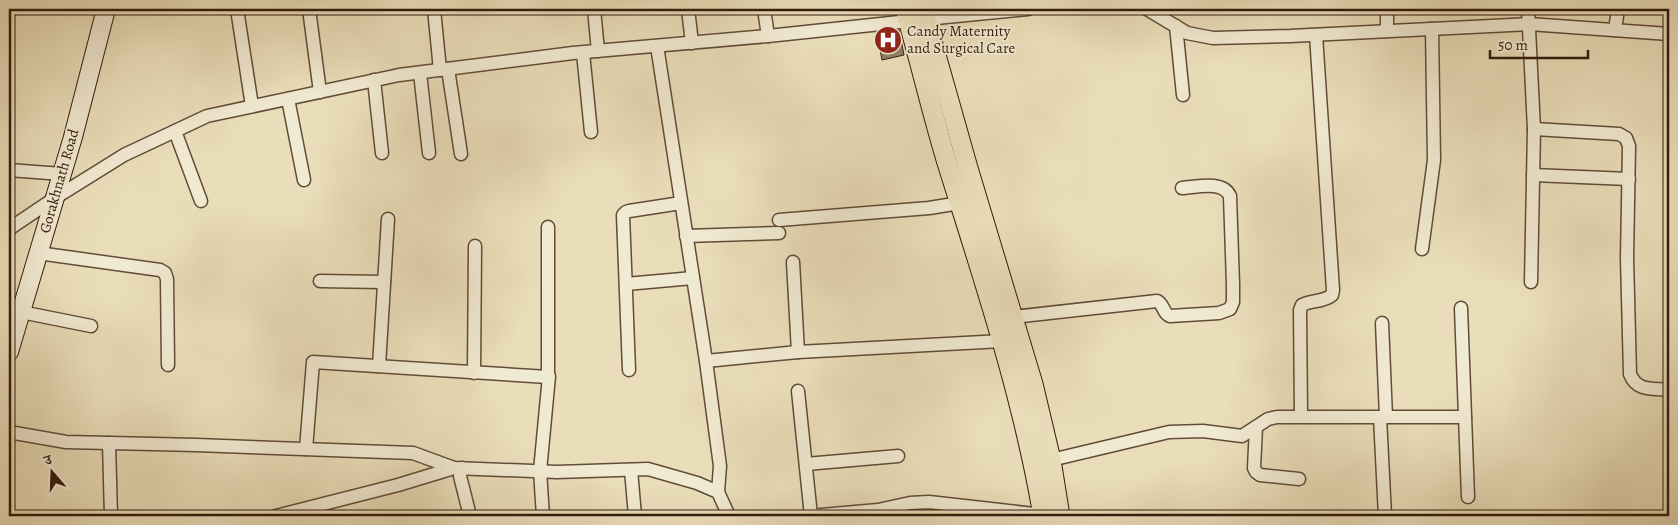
<svg xmlns="http://www.w3.org/2000/svg" width="1678" height="525" viewBox="0 0 1678 525" font-family="Alegreya,'Noto Serif Devanagari',serif">
	<style>
		.building { fill: #928066; stroke: #331b0c }
		.lines { fill: none; stroke-linecap: round; stroke-linejoin: round }
		.street-casing { stroke: #614c38; stroke-width: 15 }
		.secondary-casing { stroke: #331b0c; stroke-width: 20 }
		.primary-casing { stroke: #331b0c; stroke-width: 21 }
		.street { stroke: #f1ead2; stroke-width: 12 }
		.secondary { stroke: #f1ead2; stroke-width: 18 }
		.primary { stroke: #eadeba; stroke-width: 19 }
		.labels { text-anchor: middle; dominant-baseline: central; stroke-width: 4; stroke-linejoin: round; paint-order: stroke }
		.poi-label { font-size: 15px; fill: #331b0c; stroke: #f1ead2; text-anchor: start }
		.street-label { font-size: 15px; fill: #331b0c; stroke: #f1ead2 }
	</style>
	<rect width="100%" height="100%" fill="#eadeba"/>
	<filter id="stains"><feTurbulence type="fractalNoise" baseFrequency=".004" numOctaves="4"/><feColorMatrix values="0 0 0 0 .2 0 0 0 0 .09 0 0 0 0 .02 0 0 0 .5 -.17"/></filter>
	<radialGradient id="worn" r=".72"><stop offset=".6" stop-color="#630" stop-opacity="0"/><stop offset="1" stop-color="#630" stop-opacity=".3"/></radialGradient>
	<path class="building" d="M899,30L904,55L882,60L877,33Z"/>
	<g class="lines">
		<g class="street-casing">
			<g id="street">
				<path d="M237,9L252,106"/>
				<path d="M309,9L320,92"/>
				<path d="M434,9L440,70"/>
				<path d="M594,9L598,51"/>
				<path d="M688,9L692,43"/>
				<path d="M764,9L768,36"/>
				<path d="M1147,9L1187,33L1213,38L1290,36L1529,24L1669,34"/>
				<path d="M1387,9V31"/>
				<path d="M1528,9L1534,129L1531,282"/>
				<path d="M926,19L1028,9"/>
				<path d="M1176,26L1183,95"/>
				<path d="M1615,30L1618,9"/>
				<path d="M657,46L706,361L720,466L718,492"/>
				<path d="M583,53L591,132"/>
				<path d="M448,69L461,154"/>
				<path d="M420,73L429,153"/>
				<path d="M374,80L382,153"/>
				<path d="M288,99L304,180"/>
				<path d="M1534,129L1619,134L1626,138L1629,146L1627,258L1630,374C1637,392 1653,388 1669,390"/>
				<path d="M175,131L201,201"/>
				<path d="M9,170L62,174"/>
				<path d="M1533,175L1629,179"/>
				<path d="M779,220L929,208L960,203"/>
				<path d="M9,229L55,198L124,155L207,116L399,75L573,53L768,36L909,21"/>
				<path d="M686,236L779,233"/>
				<path d="M1422,249L1434,160L1432,29"/>
				<path d="M38,253L160,270L165,273L167,279L168,365"/>
				<path d="M793,262L798,352"/>
				<path d="M320,281L384,282"/>
				<path d="M626,284L693,278"/>
				<path d="M1461,308L1468,497"/>
				<path d="M21,312L91,326"/>
				<path d="M1013,317L1157,301C1164,304 1163,314 1170,316L1219,313L1230,309L1233,302V284L1230,196C1223,180 1197,187 1182,188"/>
				<path d="M1382,323L1386,417"/>
				<path d="M706,361L798,352L1002,341"/>
				<path d="M379,366L388,219"/>
				<path d="M629,370L623,215L626,212L629,211L681,203"/>
				<path d="M474,373L475,246"/>
				<path d="M798,391L811,516"/>
				<path d="M1301,416L1300,310L1302,305C1312,300 1324,302 1332,295L1333,290L1316,35"/>
				<path d="M1380,417L1385,516"/>
				<path d="M1256,427L1254,468L1256,472L1260,475L1299,479"/>
				<path d="M9,432L66,442L196,445L413,453L454,468L557,472L648,469L697,483L718,492L729,516"/>
				<path d="M109,443L111,516"/>
				<path d="M306,449L313,362L548,377V227"/>
				<path d="M1051,460L1169,432L1203,431L1242,436L1268,419L1277,417H1465"/>
				<path d="M806,464L898,456"/>
				<path d="M462,468L460,476L470,516"/>
				<path d="M631,470L635,516"/>
				<path d="M276,516L398,485L454,468"/>
				<path d="M543,516L540,471L549,376"/>
				<path d="M810,516L878,510L910,503L929,502L1043,515"/>
			</g>
		</g>
		<g class="secondary-casing">
			<path id="secondary" d="M9,352L73,137L106,9"/>
		</g>
		<g class="primary-casing">
			<g id="primary">
				<path d="M905,9C920,61 932,114 948,166C984,281 1023,397 1043,516"/>
				<path d="M923,9L968,168L1033,384L1051,460L1060,516"/>
			</g>
		</g>
		<use href="#street" class="street"/>
		<use href="#secondary" class="secondary"/>
		<use href="#primary" class="primary"/>
	</g>
	<defs>
		<g id="hospital-disc" transform="scale(1.4375)"><circle r="9.5" fill="#8f2418" stroke="#f1ead2"/><path d="M-5-5h3v3.5h4V-5h3V5h-3V1.5h-4V5h-3Z" fill="#fff"/></g>
	</defs>
	<g fill-rule="evenodd">
		<use href="#hospital-disc" x="888" y="40"/>
	</g>
	<g class="labels">
		<g class="poi-label">
			<text x="907" y="31">Candy Maternity<tspan x="907" dy="17">and Surgical Care</tspan></text>
		</g>
		<g class="street-label">
			<text transform="translate(59 181) rotate(-74)">Gorakhnath Road</text>
		</g>
	</g>
	<rect width="1678" height="525" fill="none" stroke="#eadeba" stroke-width="30"/>
	<rect x="10" y="10" width="1658" height="505" fill="none" stroke="#331b0c" stroke-width="2.5"/>
	<rect x="15" y="15" width="1648" height="495" fill="none" stroke="#331b0c"/>
	<g transform="translate(52 472) rotate(341)" stroke="#f1ead2" stroke-width="4" paint-order="stroke">
	<path d="M0-4L9 19L0 12L-9 19Z" fill="#331b0c"/>
	<text y="-8" font-size="14" font-weight="bold" text-anchor="middle" fill="#331b0c">उ</text>
	</g>
	<path d="M1490 50v8h98v-8" fill="none" stroke="#331b0c" stroke-width="2.5"/>
	<text x="1498" y="50" font-size="15" fill="#331b0c" stroke="#f1ead2" stroke-width="4" paint-order="stroke">50 m</text>
	<rect width="100%" height="100%" filter="url(#stains)"/>
	<rect width="100%" height="100%" fill="url(#worn)"/>
</svg>
